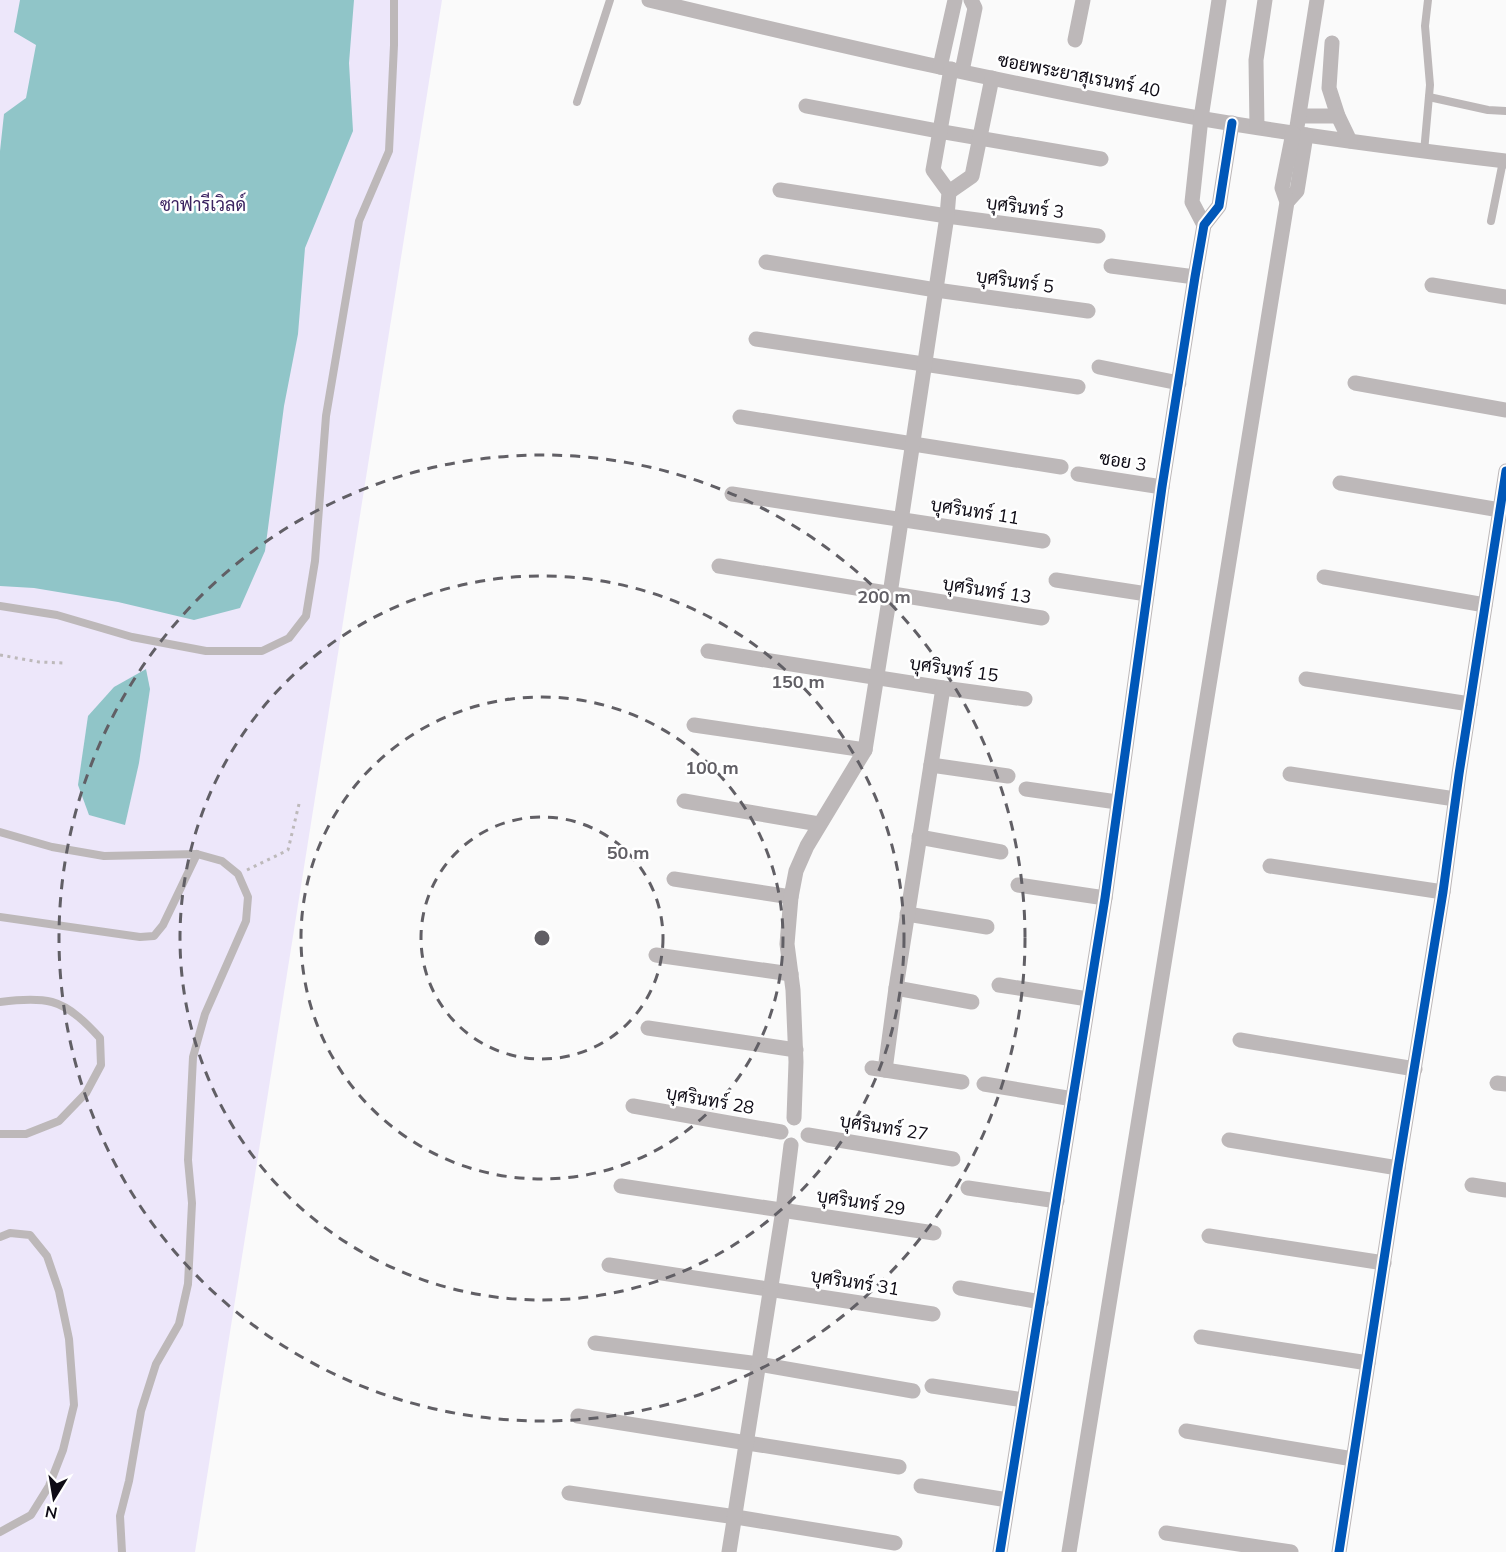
<svg xmlns="http://www.w3.org/2000/svg" width="1506" height="1552" viewBox="0 0 1506 1552" font-family="Mulish,Sarabun,sans-serif">
	<style>
		.green { fill: #ede7fa }
		.water { fill: #90c5c8 }
		.lines { fill: none; stroke-linecap: round; stroke-linejoin: round }
		.path { stroke: #bdb9ba; stroke-width: 3; stroke-dasharray: 3 4.5; stroke-linecap: butt }
		.lane { stroke: #bdb8b9; stroke-width: 8 }
		.street { stroke: #bdb8b9; stroke-width: 15 }
		.cycleway-casing { stroke: #fff; stroke-width: 13 }
		.cycleway { stroke: #0057b8; stroke-width: 9 }
		.ring { fill: none; stroke: #615f65; stroke-width: 3; stroke-dasharray: 10 8 }
		.labels { text-anchor: middle; dominant-baseline: central; stroke-width: 5; stroke-linejoin: round; paint-order: stroke }
		.street-label { font-size: 18px; fill: #0e0b15; stroke: #fff }
		.park-label { font-size: 18px; fill: #3b2361; stroke: #fff }
		.centre { fill: #615f65; stroke: #fff; stroke-width: 3 }
		.ring-label { font-size: 18px; text-anchor: middle; font-weight: bold; fill: #615f65; stroke: #fff; stroke-width: 5; stroke-linejoin: round; paint-order: stroke }
	</style>
	<rect width="100%" height="100%" fill="#fafafa"/>
	<path class="green" d="M0,0H442L195,1552H0Z"/>
	<g class="water">
		<path d="M20,0H354L349,63L353,131L305,248L298,334L284,406L265,551L240,608L194,620L118,602L34,588L0,586V151L4,114L26,98L36,45L14,32Z"/>
		<path d="M146,669L150,689L139,763L125,825L89,815L78,785L88,716L114,687Z"/>
	</g>
	<g class="lines">
		<g class="path">
			<path d="M0,655L39,662L64,663"/>
			<path d="M247,870L288,850L299,804"/>
		</g>
		<g class="lane">
			<path d="M1429,97L1488,110L1506,111"/>
			<path d="M577,102L610,0"/>
			<path d="M1424,152L1430,85L1425,26L1428,0"/>
			<path d="M1491,221L1503,161"/>
			<path d="M0,606L57,615L132,637L206,651H262L289,638L306,616L315,561L326,416L359,221L389,151L394,45V0"/>
			<path d="M0,832L52,847L104,856L197,854L222,861L238,874L248,897L246,921L205,1014L193,1057L188,1160L192,1203L188,1284L179,1324L156,1364L141,1411L129,1481L120,1516L122,1552"/>
			<path d="M0,917L140,937L154,936L163,925L197,854"/>
			<path d="M0,1002C16,1000 36,998 52,1002C71,1007 88,1025 100,1038L101,1065L86,1093L59,1121L26,1134H0"/>
			<path d="M0,1237L10,1233L30,1235L47,1256L59,1291L69,1339L74,1405L63,1450L49,1486L31,1515L0,1532"/>
		</g>
		<g class="street">
			<path d="M649,0C833,44 1018,87 1204,119C1305,136 1405,149 1506,161"/>
			<path d="M1075,40L1083,0"/>
			<path d="M1332,43L1329,88L1338,116L1350,141"/>
			<path d="M940,67L955,0"/>
			<path d="M962,71L975,8L971,0"/>
			<path d="M806,106L938,131L1101,159"/>
			<path d="M1299,116H1338"/>
			<path d="M1257,127L1256,60L1265,0"/>
			<path d="M1296,133L1317,0"/>
			<path d="M780,190L947,216L1098,236"/>
			<path d="M949,192L972,176L992,78"/>
			<path d="M1287,202L1297,191L1306,135"/>
			<path d="M1204,225L1192,202L1201,118L1219,0"/>
			<path d="M766,262L936,290L1088,311"/>
			<path d="M1111,266L1195,277"/>
			<path d="M1432,285L1506,297"/>
			<path d="M756,339L1078,387"/>
			<path d="M1099,367L1179,383"/>
			<path d="M1355,383L1506,410"/>
			<path d="M740,417L1061,467"/>
			<path d="M1078,474L1162,487"/>
			<path d="M1340,483L1500,510"/>
			<path d="M732,494L1043,541"/>
			<path d="M719,566L1042,618"/>
			<path d="M1324,577L1485,605"/>
			<path d="M1056,580L1147,594"/>
			<path d="M708,651L943,688L1025,699"/>
			<path d="M1306,679L1470,704"/>
			<path d="M694,725L865,750"/>
			<path d="M931,765L1008,776"/>
			<path d="M1290,774L1455,799"/>
			<path d="M1026,789L1117,802"/>
			<path d="M684,801L819,824"/>
			<path d="M919,837L1001,852"/>
			<path d="M1270,866L1443,892"/>
			<path d="M674,879L791,897"/>
			<path d="M1018,885L1105,898"/>
			<path d="M907,914L987,927"/>
			<path d="M656,955L791,974"/>
			<path d="M999,985L1088,999"/>
			<path d="M896,988L972,1002"/>
			<path d="M648,1028L796,1050"/>
			<path d="M1240,1040L1415,1069"/>
			<path d="M872,1068L962,1082"/>
			<path d="M885,1070L896,988L943,688"/>
			<path d="M1497,1083L1506,1084"/>
			<path d="M984,1084L1073,1099"/>
			<path d="M633,1106L781,1132"/>
			<path d="M794,1118L796,1062L793,990L787,944L791,897L796,871L807,846L865,750L890,594L947,216L949,192L933,170L951,69"/>
			<path d="M808,1135L953,1159"/>
			<path d="M1229,1140L1398,1168"/>
			<path d="M1472,1185L1506,1190"/>
			<path d="M621,1186L934,1233"/>
			<path d="M968,1188L1057,1201"/>
			<path d="M1209,1236L1384,1263"/>
			<path d="M609,1265L933,1314"/>
			<path d="M960,1288L1041,1302"/>
			<path d="M1201,1337L1368,1363"/>
			<path d="M595,1343L759,1364L913,1391"/>
			<path d="M932,1386L1024,1400"/>
			<path d="M578,1416L899,1467"/>
			<path d="M1186,1431L1353,1459"/>
			<path d="M921,1486L1008,1500"/>
			<path d="M569,1493L736,1517L895,1543"/>
			<path d="M1166,1533L1291,1552"/>
			<path d="M729,1552L783,1210L791,1145"/>
			<path d="M1000,1552L1105,898L1162,487L1195,277L1204,225L1219,206L1232,123"/>
			<path d="M1069,1552L1287,202L1282,188L1293,133"/>
			<path d="M1339,1552L1398,1168L1443,892L1459,774L1506,471"/>
		</g>
		<g class="cycleway-casing">
			<g id="cycleway">
				<path d="M1000,1552L1105,898L1162,487L1195,277L1204,225L1219,206L1232,123"/>
				<path d="M1339,1552L1398,1168L1443,892L1459,774L1506,471"/>
			</g>
		</g>
		<use href="#cycleway" class="cycleway"/>
	</g>
	<g class="ring">
		<circle cx="542" cy="938" r="121"/>
		<circle cx="542" cy="938" r="241"/>
		<circle cx="542" cy="938" r="362"/>
		<circle cx="542" cy="938" r="483"/>
	</g>
	<g class="labels">
		<g class="street-label">
			<text transform="translate(1079 75) rotate(11)">ซอยพระยาสุเรนทร์ 40</text>
			<text transform="translate(1025 207) rotate(7)">บุศรินทร์ 3</text>
			<text transform="translate(1015 281) rotate(8)">บุศรินทร์ 5</text>
			<text transform="translate(1123 461) rotate(9)">ซอย 3</text>
			<text transform="translate(975 511) rotate(9)">บุศรินทร์ 11</text>
			<text transform="translate(987 590) rotate(9)">บุศรินทร์ 13</text>
			<text transform="translate(954 669) rotate(8)">บุศรินทร์ 15</text>
			<text transform="translate(710 1100) rotate(10)">บุศรินทร์ 28</text>
			<text transform="translate(884 1127) rotate(9)">บุศรินทร์ 27</text>
			<text transform="translate(861 1202) rotate(9)">บุศรินทร์ 29</text>
			<text transform="translate(855 1282) rotate(9)">บุศรินทร์ 31</text>
		</g>
		<g class="park-label">
			<text x="203" y="204">ซาฟารีเวิลด์</text>
		</g>
	</g>
	<circle cx="542" cy="938" r="9" class="centre"/>
	<g class="ring-label">
		<text x="884" y="603">200 m</text>
		<text x="798" y="688">150 m</text>
		<text x="712" y="774">100 m</text>
		<text x="628" y="859">50 m</text>
	</g>
	<g transform="translate(54 1498) rotate(191)" stroke="#ffffff" stroke-width="4.5" paint-order="stroke">
	<path d="M0-4.5L10 22L0 15L-10 22Z" fill="#0e0b15"/>
	<text y="-9" font-size="16" font-weight="bold" text-anchor="middle" fill="#0e0b15">N</text>
	</g>
</svg>
